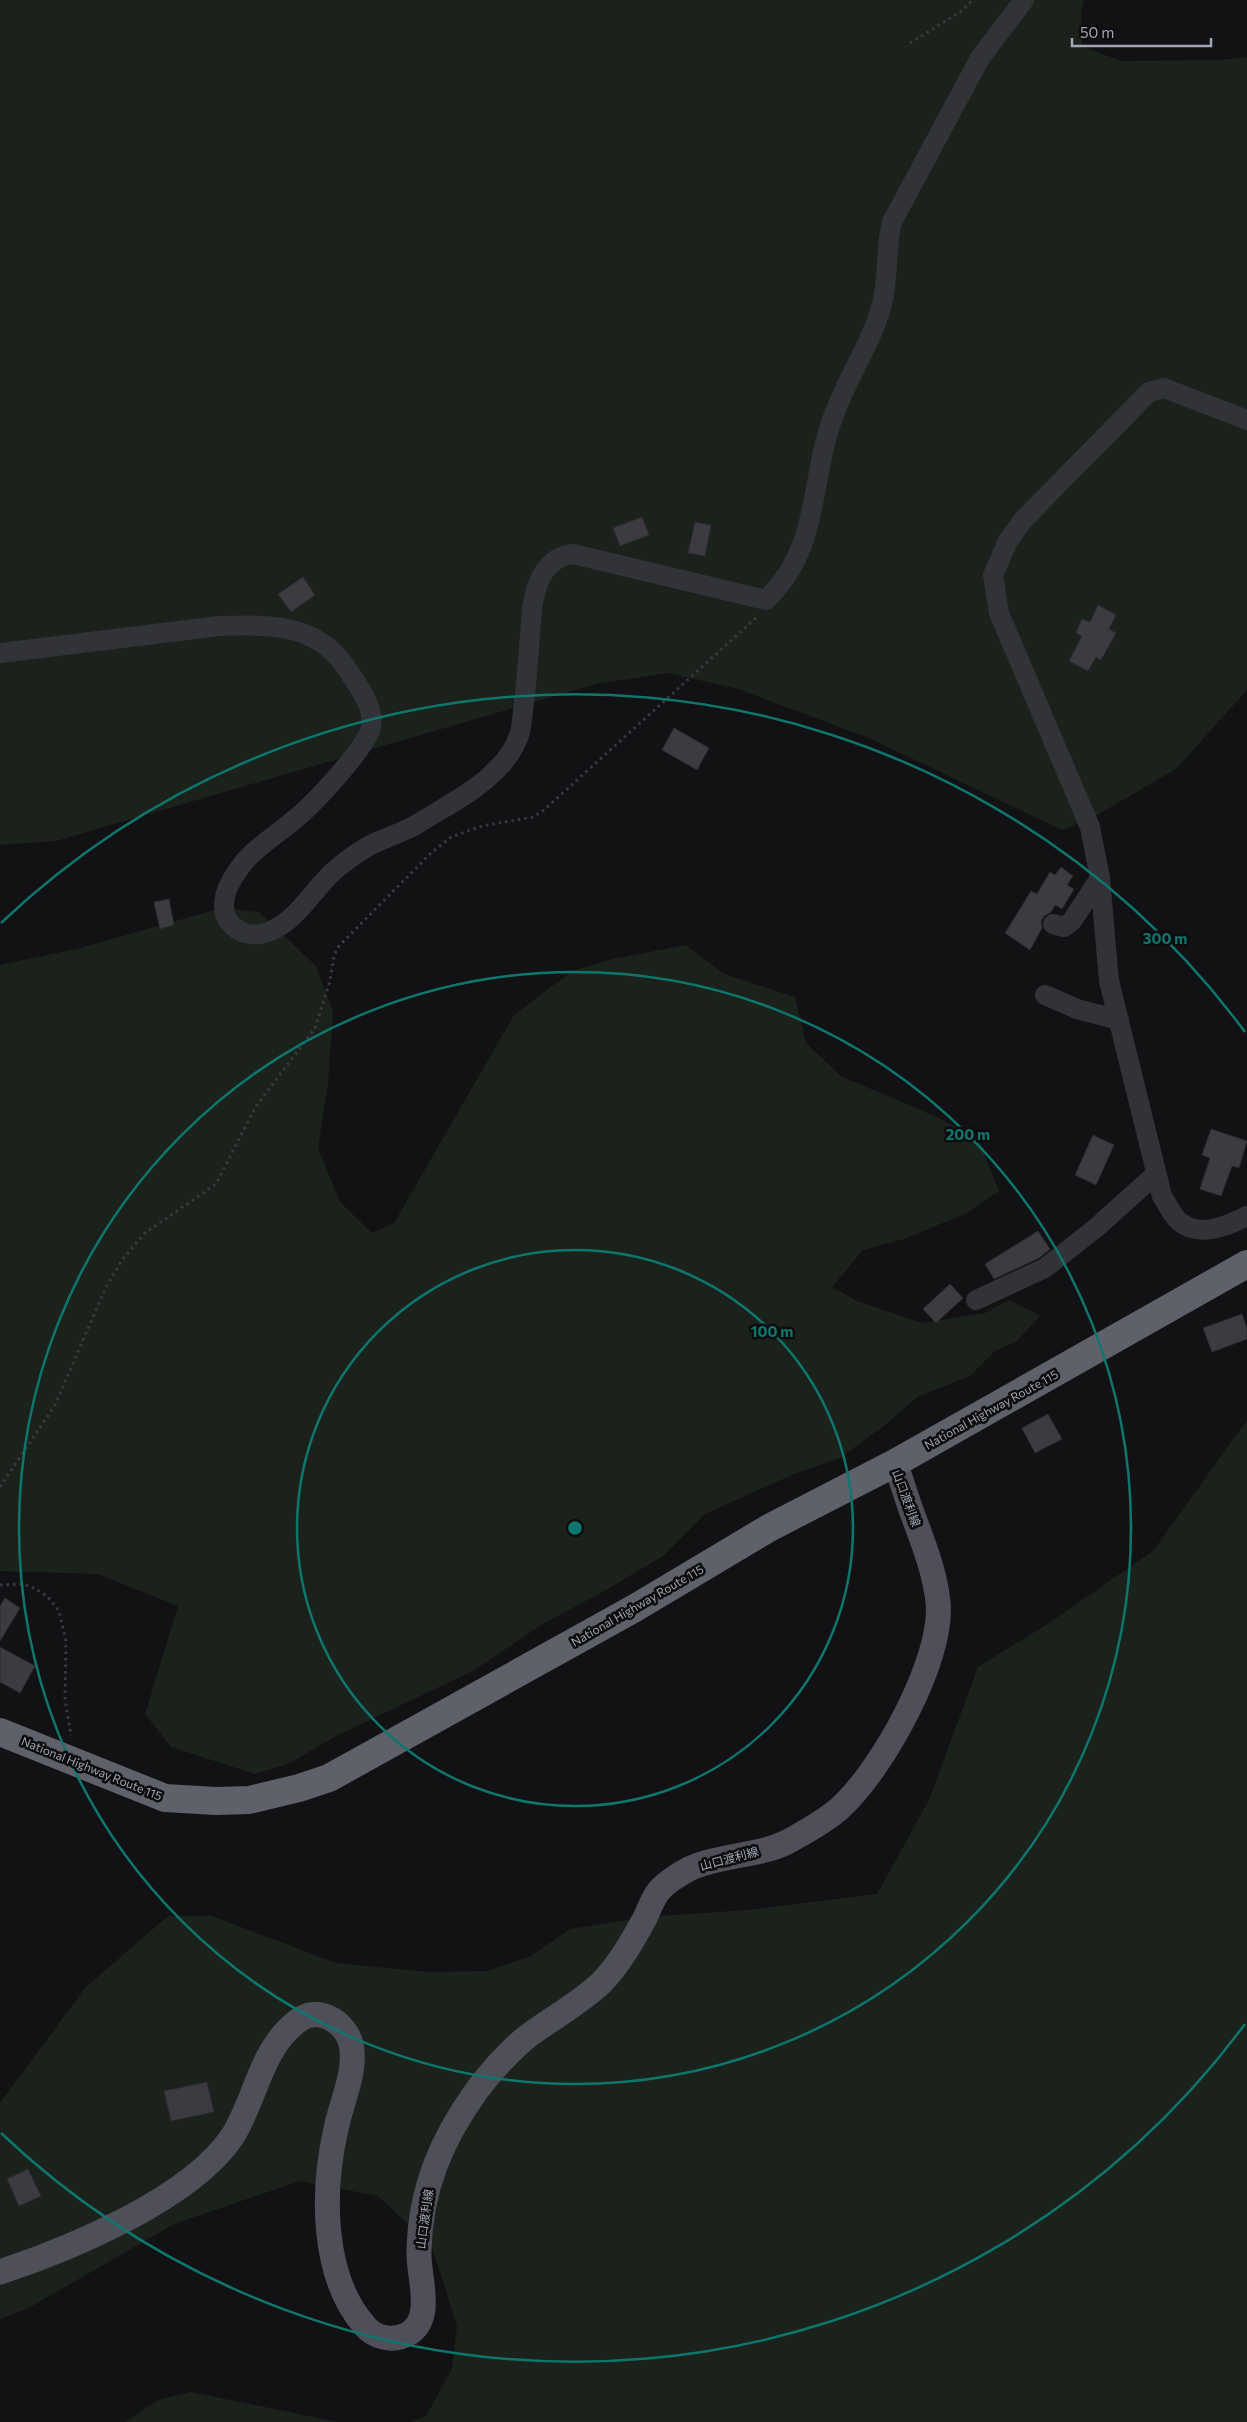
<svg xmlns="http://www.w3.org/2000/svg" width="1247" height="2422" viewBox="0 0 1247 2422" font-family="Commissioner,'Noto Sans JP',sans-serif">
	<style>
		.green { fill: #1a221b }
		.building { fill: #3c3b42; stroke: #2c2b30 }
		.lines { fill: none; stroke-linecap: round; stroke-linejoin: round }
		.path { stroke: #383a40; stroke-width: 3; stroke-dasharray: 2.5 4; stroke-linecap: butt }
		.minor { stroke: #323339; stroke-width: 20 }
		.major { stroke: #4e4f58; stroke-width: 25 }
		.highway { stroke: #5e606a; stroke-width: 28 }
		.ring { fill: none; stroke: #0f766e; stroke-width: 2.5 }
		.labels { text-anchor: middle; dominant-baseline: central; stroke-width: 5; stroke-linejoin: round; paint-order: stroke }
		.street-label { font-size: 12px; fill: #a2a6b6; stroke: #0d0d0e }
		.centre { fill: #0f766e; stroke: #0d0d0e; stroke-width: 2.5 }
		.ring-label { font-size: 15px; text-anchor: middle; font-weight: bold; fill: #0f766e; stroke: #0d0d0e; stroke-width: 5; stroke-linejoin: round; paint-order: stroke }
	</style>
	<rect width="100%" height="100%" fill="#121214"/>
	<g class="green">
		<path d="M0,0H1084L1081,14L1082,46L1121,61L1221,60L1247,57V690L1176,769L1092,818L1062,830L869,738L738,689L668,673L596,684L56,841L0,845Z"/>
		<path d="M222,908L259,912L316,966L333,1012L328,1084L318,1148L340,1202L372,1233L394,1223L514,1015L572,971L608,960L686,945L724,974L795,997L806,1043L842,1077L912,1106L977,1136L999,1191L967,1213L904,1239L863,1250L832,1287L857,1301L922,1323L985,1313L1009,1300L1040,1316L1017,1341L995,1351L970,1376L919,1396L885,1425L840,1458L794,1474L705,1514L663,1556L606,1590L541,1625L473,1671L336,1736L288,1764L255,1774L171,1747L145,1714L178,1606L98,1574L0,1571V965L76,949Z"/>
		<path d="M1247,1420V2422H411L426,2416L452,2369L457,2326L432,2247L378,2196L300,2181L174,2224L27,2309L0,2319V2103L85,1988L168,1916H212L336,1963L429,1972L487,1971L531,1956L570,1929L645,1917L747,1910L877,1894L929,1800L978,1667L1046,1625L1153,1551Z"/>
		<path d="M191,2392L338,2422H125L158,2400Z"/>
	</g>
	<g class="building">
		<path d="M642,517L649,535L620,546L613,528Z"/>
		<path d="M695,522L711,525L705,556L688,553Z"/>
		<path d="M303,577L315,595L291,612L278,594Z"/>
		<path d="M1098,605L1116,615L1109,629L1116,633L1101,660L1096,657L1088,671L1069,661L1082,636L1076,633L1082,619L1090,622Z"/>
		<path d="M674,728L709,748L697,770L662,750Z"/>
		<path d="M1061,867L1073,876L1067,885L1074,889L1062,909L1055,905L1051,912L1044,916L1041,921L1042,928L1030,950L1005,933L1031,891L1037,894L1050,872L1055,875Z"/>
		<path d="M169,899L174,925L160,929L154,902Z"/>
		<path d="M1211,1129L1247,1141L1239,1168L1232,1166L1221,1196L1200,1189L1210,1158L1202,1155Z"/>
		<path d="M1093,1135L1114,1145L1096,1185L1075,1175Z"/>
		<path d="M1038,1231L1050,1249L1039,1258L994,1279L985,1264Z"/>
		<path d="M950,1284L963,1298L936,1323L923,1309Z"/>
		<path d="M1242,1314L1247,1328V1339L1212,1352L1203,1328Z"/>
		<path d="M1048,1414L1062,1439L1035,1453L1022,1428Z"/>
		<path d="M5,1598L20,1608L0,1641V1606Z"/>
		<path d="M0,1647L35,1666L20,1693L0,1682Z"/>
		<path d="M207,2082L214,2112L171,2121L164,2091Z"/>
		<path d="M28,2169L41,2196L19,2206L7,2179Z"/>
	</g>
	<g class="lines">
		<g class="path">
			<path d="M910,43L960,12L973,0"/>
			<path d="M0,1487L55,1405L106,1287L122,1260L145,1233L216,1184L256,1106L315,1028L330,981L334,955L339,946L431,853L451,837L482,826L533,817L544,810L757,617"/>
			<path d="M0,1585L23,1584L36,1589L48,1597L59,1611L66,1641L65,1699L71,1736"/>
		</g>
		<g class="minor">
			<path d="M1247,420L1164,388L1149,392L1023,520L1008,541L993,575L999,613L1090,827L1100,878L1109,981L1162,1196C1168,1205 1172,1216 1180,1222C1200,1238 1227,1226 1247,1216"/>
			<path d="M0,653L219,626C266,625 315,622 345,666C356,683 375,706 371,727C367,747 313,805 295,819C278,834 258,845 244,862C235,874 224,889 224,905C223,926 246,939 265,933C296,924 312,890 335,870C349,858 363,848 379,841C393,835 406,831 419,823C444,807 473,793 494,772C505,762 516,747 520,732C523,720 523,706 525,694C528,665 530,637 532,608C536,583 545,557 573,554L766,600C823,545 808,479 835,412C849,375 872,342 882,304C889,277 885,248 892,222L980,58L1024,0"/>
			<path d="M1053,924L1064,927L1072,921L1100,878"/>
			<path d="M1045,995L1077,1009L1119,1020"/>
			<path d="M976,1300L1045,1268L1097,1227L1156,1174"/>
		</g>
		<path class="major" d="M0,2272C70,2249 190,2199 232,2137C256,2100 260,2048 299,2020C319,2005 346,2023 351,2044C357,2071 341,2103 336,2129C322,2190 321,2275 364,2325C374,2338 393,2342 408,2334C435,2318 418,2277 419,2252C420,2190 441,2140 477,2090C490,2073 507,2054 523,2040C548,2020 578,2005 601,1983C619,1965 633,1940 645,1918C649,1910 652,1900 658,1892C664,1884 679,1874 689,1869C720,1854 761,1857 791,1840C807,1831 827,1820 840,1808C882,1770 944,1659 938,1602C935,1573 924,1545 914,1518C907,1500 902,1481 895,1463"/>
		<path class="highway" d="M0,1732L165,1798L216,1801L249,1800L299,1788L329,1778L635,1608L769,1528L895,1463L1247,1264"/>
	</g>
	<g class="ring">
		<circle cx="575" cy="1528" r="278"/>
		<circle cx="575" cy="1528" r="556"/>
		<path d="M1245 2024A834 834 0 0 1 1 2133M1 923A834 834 0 0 1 1245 1032"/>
	</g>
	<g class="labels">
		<g class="street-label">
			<text transform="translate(991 1409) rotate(-29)">National Highway Route 115</text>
			<text transform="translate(907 1498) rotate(70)">山口渡利線</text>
			<text transform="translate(637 1605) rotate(-30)">National Highway Route 115</text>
			<text transform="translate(92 1768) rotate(22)">National Highway Route 115</text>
			<text transform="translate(729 1858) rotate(-15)">山口渡利線</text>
			<text transform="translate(424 2219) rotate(-82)">山口渡利線</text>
		</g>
	</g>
	<circle cx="575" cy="1528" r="8" class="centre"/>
	<g class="ring-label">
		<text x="1165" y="944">300 m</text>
		<text x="968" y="1140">200 m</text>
		<text x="772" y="1337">100 m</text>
	</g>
	<path d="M1072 38v8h139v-8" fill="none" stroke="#a2a6b6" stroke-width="2.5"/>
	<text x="1080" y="38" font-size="15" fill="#a2a6b6" stroke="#0d0d0e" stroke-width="4" paint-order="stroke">50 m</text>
</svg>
